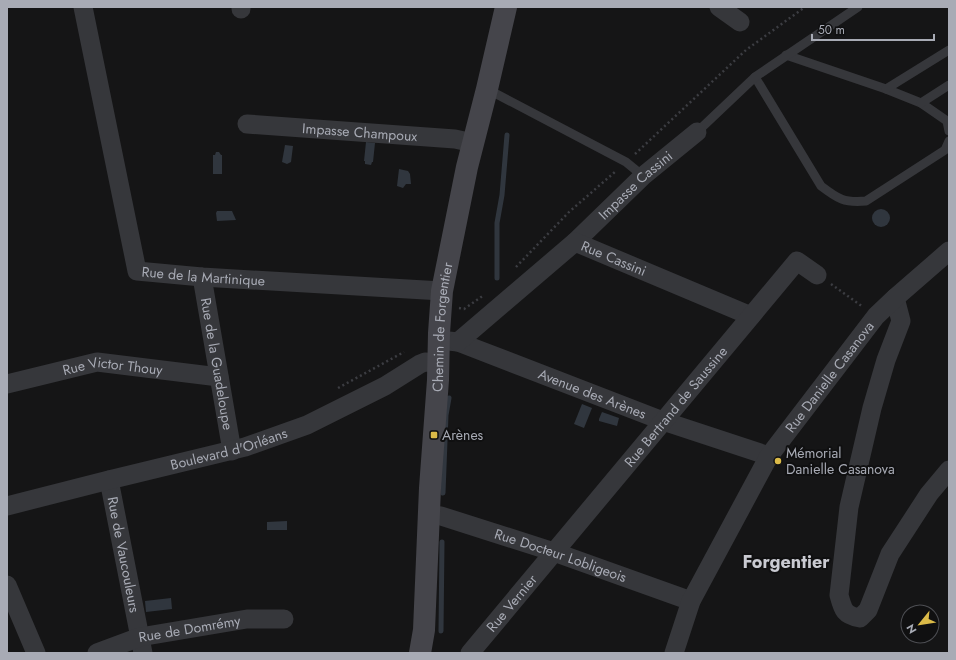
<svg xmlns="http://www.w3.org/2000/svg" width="956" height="660" viewBox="0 0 956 660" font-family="Jost,sans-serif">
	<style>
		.water { fill: #30363e }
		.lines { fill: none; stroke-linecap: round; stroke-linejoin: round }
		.stream { stroke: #30363e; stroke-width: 5 }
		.path { stroke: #3c3d42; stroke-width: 2.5; stroke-dasharray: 2 3; stroke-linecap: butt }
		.lane { stroke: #36373b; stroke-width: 9 }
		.street { stroke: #36373b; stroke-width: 19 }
		.secondary { stroke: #45454b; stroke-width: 22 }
		.poi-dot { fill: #dbba48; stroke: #101011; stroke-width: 1.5 }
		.labels { text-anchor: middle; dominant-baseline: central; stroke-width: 4; stroke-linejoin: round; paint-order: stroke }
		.street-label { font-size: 14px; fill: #a8abb5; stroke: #101011 }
		.poi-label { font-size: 14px; fill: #a8abb5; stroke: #101011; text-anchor: start }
		.district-label { font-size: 18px; font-weight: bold; fill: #c9cad1; stroke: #101011 }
	</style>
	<rect width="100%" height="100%" fill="#151516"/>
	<g class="water">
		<path d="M366,142L375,143L373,162H372L371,165L365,164V161H364Z"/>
		<path d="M285,145L293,146L291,162L287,164L282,162Z"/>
		<path d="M216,152H219L221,155H222V174H213V155H215Z"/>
		<path d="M399,169L408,171L410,174L411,184H406L403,188L397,186Z"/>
		<circle cx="881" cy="218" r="9"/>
		<path d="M217,211H232L236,220L217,221L216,213Z"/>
		<path d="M582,404L592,408L584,428L574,424Z"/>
		<path d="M602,412L619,418L617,426L599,421V419Z"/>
		<path d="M287,521V530H267V522Z"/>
		<path d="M171,598L172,609L146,612L145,601Z"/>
	</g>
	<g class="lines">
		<g class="stream">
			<path d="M497,278V223L502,195L507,135"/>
			<path d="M443,493L446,415L449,398"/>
			<path d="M441,631L442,542"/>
		</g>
		<g class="path">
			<path d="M635,154L746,50L805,7"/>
			<path d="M516,267L569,212L616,171"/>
			<path d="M831,284L863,307"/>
			<path d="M459,308L464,309L484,295"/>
			<path d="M338,388L404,352"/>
		</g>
		<g class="lane">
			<path d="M786,55L886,89L921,103L947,121L949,131"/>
			<path d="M755,77L821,186C838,199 844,203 866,201L945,150L949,141"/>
			<path d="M487,89L626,162L643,176"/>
			<path d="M886,89L949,50"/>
			<path d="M921,103L949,85"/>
			<path d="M697,132L755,77L858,7"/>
		</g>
		<g class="street">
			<path id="s1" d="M83,7L137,271L202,277L442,291"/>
			<path d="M241,7V9"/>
			<path d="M719,7L740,22"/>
			<path id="s2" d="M247,124L455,139L473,143"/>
			<path id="s3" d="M575,242L643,176L697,132"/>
			<path id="s4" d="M202,277L232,451"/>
			<path d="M895,298L901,321L886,360L872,408L849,507L839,595C843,610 844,615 860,618L868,610L890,554L929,494L949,470"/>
			<path id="s5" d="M439,340L458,342L663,421L769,456"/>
			<path id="s6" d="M458,342L575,242L751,316"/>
			<path id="s7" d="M7,384L97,362L219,377"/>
			<path id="s8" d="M109,480L143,653"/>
			<path id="s9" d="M7,506L109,480L245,447L307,425L385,386L420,364L425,362L438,363"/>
			<path id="s10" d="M429,515L441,516L554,552L691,601"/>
			<path d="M7,585L36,653"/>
			<path id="s11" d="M97,653L140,637L247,619H284"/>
			<path id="s12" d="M470,653L797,261L817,275"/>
			<path id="s13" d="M674,653L691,601L769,456L876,316L895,298L949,251"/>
		</g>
		<path class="secondary" id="s14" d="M420,653L424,630L430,488L438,380L439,333L442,291L467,167L487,89L506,7"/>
	</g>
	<g class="poi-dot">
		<rect x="430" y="431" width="8" height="8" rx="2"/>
		<circle cx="778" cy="461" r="4"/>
	</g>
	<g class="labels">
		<g class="street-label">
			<text stroke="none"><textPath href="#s2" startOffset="113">Impasse Champoux</textPath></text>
			<text stroke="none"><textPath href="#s3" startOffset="83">Impasse Cassini</textPath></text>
			<text stroke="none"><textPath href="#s6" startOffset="196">Rue Cassini</textPath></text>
			<text stroke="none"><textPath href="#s1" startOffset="336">Rue de la Martinique</textPath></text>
			<text stroke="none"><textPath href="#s14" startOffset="327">Chemin de Forgentier</textPath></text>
			<text stroke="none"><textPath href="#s4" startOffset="88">Rue de la Guadeloupe</textPath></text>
			<text stroke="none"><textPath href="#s7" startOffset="108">Rue Victor Thouy</textPath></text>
			<text stroke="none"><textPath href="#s13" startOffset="319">Rue Danielle Casanova</textPath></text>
			<text stroke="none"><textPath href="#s5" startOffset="163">Avenue des Arènes</textPath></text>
			<text stroke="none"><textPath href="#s12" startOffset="321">Rue Bertrand de Saussine</textPath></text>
			<text stroke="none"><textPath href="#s9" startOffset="229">Boulevard d'Orléans</textPath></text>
			<text stroke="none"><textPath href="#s8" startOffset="76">Rue de Vaucouleurs</textPath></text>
			<text stroke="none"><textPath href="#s10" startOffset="138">Rue Docteur Lobligeois</textPath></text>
			<text stroke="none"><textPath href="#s12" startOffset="65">Rue Vernier</textPath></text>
			<text stroke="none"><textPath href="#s11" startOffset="96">Rue de Domrémy</textPath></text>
		</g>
		<g class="poi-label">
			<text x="442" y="435">Arènes</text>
			<text x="786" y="453">Mémorial<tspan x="786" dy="16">Danielle Casanova</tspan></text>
		</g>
		<g class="district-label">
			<text x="786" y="562">Forgentier</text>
		</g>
	</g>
	<rect width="956" height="660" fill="none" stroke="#a8abb5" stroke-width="16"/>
	<g transform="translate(920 624) rotate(240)"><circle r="19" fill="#101011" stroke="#4d4e53"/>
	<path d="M0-3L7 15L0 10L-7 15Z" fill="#dbba48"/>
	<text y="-6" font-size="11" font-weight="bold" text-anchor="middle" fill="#a8abb5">N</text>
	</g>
	<path d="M812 34v6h122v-6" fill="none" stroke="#a8abb5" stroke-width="2"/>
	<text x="818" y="34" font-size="12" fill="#a8abb5" stroke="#101011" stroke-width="3" paint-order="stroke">50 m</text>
</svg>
